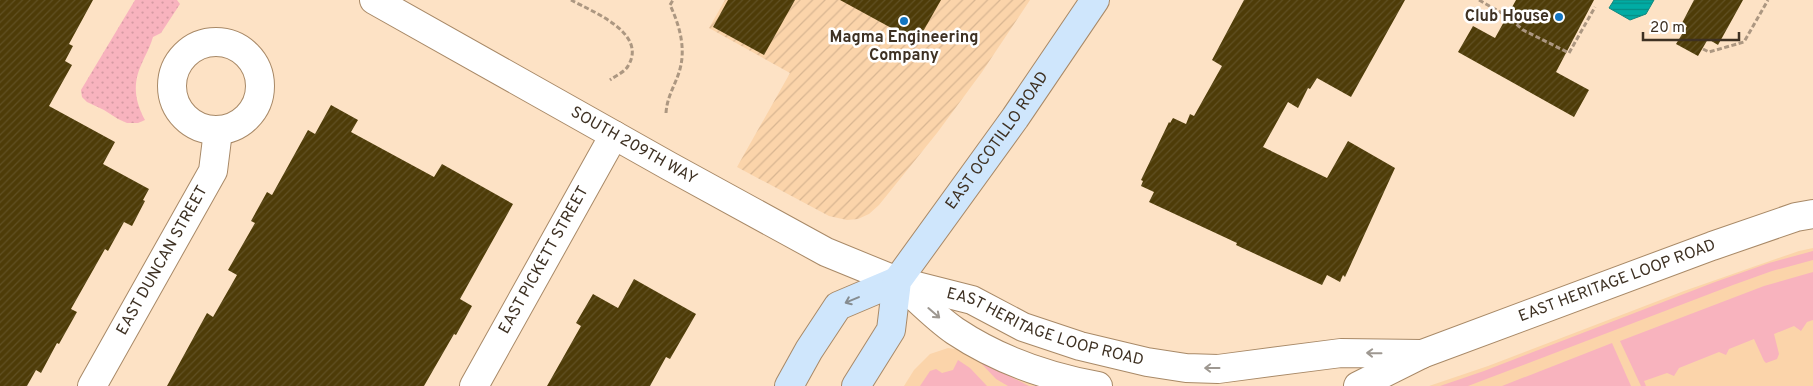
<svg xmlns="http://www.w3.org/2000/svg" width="1813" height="386" viewBox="0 0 1813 386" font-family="Overpass,sans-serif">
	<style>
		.built { fill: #fbd4aa }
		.industrial { fill: url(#industrial-furrows) }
		.grass { fill: #f8b3be }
		.park { fill: url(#park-dots) }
		.water { fill: url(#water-rules); stroke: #13877d }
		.building { fill: url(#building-hatch) }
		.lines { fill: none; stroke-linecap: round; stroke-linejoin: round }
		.minor-casing { stroke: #a88967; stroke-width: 30 }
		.tertiary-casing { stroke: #a88967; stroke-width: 30 }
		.secondary-casing { stroke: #a88967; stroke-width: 30 }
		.path { stroke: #ac9781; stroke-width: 3; stroke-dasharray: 5 2.5; stroke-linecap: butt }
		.minor { stroke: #fff; stroke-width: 28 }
		.tertiary { stroke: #fff; stroke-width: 28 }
		.secondary { stroke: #cfe6fc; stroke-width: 28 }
		.oneway { stroke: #868c90 }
		.oneway2 { stroke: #9e9891 }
		.poi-dot { fill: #1275c1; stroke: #fff; stroke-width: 2 }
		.labels { text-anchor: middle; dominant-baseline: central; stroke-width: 5; stroke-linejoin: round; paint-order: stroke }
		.poi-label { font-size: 16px; font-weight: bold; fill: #3e3123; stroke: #fff; text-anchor: end }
		.street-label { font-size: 16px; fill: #3e3123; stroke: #fff }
	</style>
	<defs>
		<pattern id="industrial-furrows" width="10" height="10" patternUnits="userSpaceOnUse" patternTransform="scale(1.25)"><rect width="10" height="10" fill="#fbd4aa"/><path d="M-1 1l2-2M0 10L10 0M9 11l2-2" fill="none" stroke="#d8b692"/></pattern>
		<pattern id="park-dots" width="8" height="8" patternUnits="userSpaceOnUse" patternTransform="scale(1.25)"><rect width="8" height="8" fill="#f8b3be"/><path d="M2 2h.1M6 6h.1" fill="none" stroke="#d69aa3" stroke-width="1.8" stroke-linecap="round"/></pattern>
		<pattern id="water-rules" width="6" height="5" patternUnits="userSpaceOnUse" patternTransform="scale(1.25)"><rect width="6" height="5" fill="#01aca4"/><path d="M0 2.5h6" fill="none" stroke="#058d85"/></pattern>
		<pattern id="building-hatch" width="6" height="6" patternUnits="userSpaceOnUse" patternTransform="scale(1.25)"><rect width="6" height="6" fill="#4e3c08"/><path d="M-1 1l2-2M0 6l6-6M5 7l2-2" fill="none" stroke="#605023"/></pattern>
	</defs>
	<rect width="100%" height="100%" fill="#fde2c5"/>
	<g class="built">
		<path d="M1813,248V386H1429L1488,366L1684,291L1799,251Z"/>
		<path d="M948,348L962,350L974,356L1035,386H904L914,370L930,354Z"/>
	</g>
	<path class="industrial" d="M725,0H1030L982,72L937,133L879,205L869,214L858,219L847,220L829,216L737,167L790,73L709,28Z"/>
	<g class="grass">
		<path d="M1813,251V260L1772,271L1733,285L1468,386H1440L1484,371L1715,282L1769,263Z"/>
		<path d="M1813,272V320L1807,322L1801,331L1794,326L1774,334L1779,354L1777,359L1766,363L1764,361L1754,339L1729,349L1726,355L1719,352L1679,368L1674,376L1667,373L1644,381L1646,386H1641L1620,341L1764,286Z"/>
		<path d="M1612,343L1631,386H1502Z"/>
		<path d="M958,360L970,368L987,386H920L930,371L936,369L942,373L953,370Z"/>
		<path d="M978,360L1029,386H1008L996,379Z"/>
	</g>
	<path class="park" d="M135,0H177L180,4L161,33L153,37C150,47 146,54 142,63C132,84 135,101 145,120L138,123H127L118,119L104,110L87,102L82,97L81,90Z"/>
	<path class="water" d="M1614,0H1654L1646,14L1630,20L1609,8Z"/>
	<g class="building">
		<path d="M0,0H93L69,44L73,46L65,61L72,65L49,106L115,142L103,164L149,189L143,200L145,201L132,226L124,222L108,251L105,249L71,309L77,312L59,344L57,343L41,373L36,370L27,386H0Z"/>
		<path d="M728,0H795L764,55L713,27Z"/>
		<path d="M840,0H941L917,42Z"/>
		<path d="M1244,0H1405L1351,97L1317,78L1310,89L1308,88L1298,108L1288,102L1263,147L1327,178L1348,141L1395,168L1351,264L1345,277L1343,275L1340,282L1327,275L1322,285L1236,245L1237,243L1149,202L1154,192L1141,186L1143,181L1141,180L1169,122L1170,123L1173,118L1186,124L1190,114L1194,116L1222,66L1212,60Z"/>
		<path d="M1516,0H1594L1556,72L1589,90L1574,117L1458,52L1473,26L1495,38Z"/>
		<path d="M1694,0H1743L1718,45L1708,39L1698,56L1676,44L1687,26L1682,23Z"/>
		<path d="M331,105L358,120L351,132L434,177L442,164L513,204L460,299L472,306L456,335L454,334L424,386H167L207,313L213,317L237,275L228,270L255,223L251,221L267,192L272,195L308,130L315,134Z"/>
		<path d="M634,279L696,314L670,359L666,357L650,386H547L581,326L576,323L593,294L618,308Z"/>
	</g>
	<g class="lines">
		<g class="minor-casing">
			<g id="minor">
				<circle cx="216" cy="86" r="44"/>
				<path id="s1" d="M92,386L213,171L218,131"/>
				<path id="s2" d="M474,386L614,135"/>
			</g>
		</g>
		<g class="tertiary-casing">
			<g id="tertiary">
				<path id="s3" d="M374,0L669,166L826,252L897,281L972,300L1023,327L1080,346L1147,362L1186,368L1218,369L1341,353L1422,354"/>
				<path d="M902,285C919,300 936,318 955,331C997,359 1048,377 1098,386"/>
				<path id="s4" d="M1358,386L1422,354L1712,246L1796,217L1813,214"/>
			</g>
		</g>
		<g class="secondary-casing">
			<g id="secondary">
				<path d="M789,386L809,350L838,306L897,281"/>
				<path id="s5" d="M856,386L891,330L897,281L1015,118L1095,0"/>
			</g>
		</g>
		<g class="path">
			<path d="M571,0C593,12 648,33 628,66C625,72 615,76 610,80"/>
			<path d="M1479,0L1507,16L1523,30L1569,53L1595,7"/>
			<path d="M1703,49L1709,52L1744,42L1768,0"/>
			<path d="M666,113C667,96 676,84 680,69C686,47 679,24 670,5L673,0"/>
		</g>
		<use href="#minor" class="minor"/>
		<use href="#tertiary" class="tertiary"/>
		<use href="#secondary" class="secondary"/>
	</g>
	<defs><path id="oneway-shaft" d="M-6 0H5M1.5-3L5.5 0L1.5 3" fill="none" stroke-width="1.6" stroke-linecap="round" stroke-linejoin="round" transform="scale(1.25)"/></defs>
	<use class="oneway" href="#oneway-shaft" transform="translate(852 300) rotate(157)"/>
	<g class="oneway2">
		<use href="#oneway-shaft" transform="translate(934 313) rotate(41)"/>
		<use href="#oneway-shaft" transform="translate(1374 353) rotate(-179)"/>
		<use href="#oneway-shaft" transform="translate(1212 368) rotate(180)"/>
	</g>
	<g class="poi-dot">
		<circle cx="1559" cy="17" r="5"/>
		<circle cx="904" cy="21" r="5"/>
	</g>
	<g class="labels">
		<g class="poi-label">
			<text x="1549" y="17">Club House</text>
			<text x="904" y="38" text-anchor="middle">Magma Engineering<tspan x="904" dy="18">Company</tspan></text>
		</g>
		<g class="street-label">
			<text stroke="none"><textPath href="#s5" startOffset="288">EAST OCOTILLO ROAD</textPath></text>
			<text stroke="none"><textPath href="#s3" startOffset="298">SOUTH 209TH WAY</textPath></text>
			<text stroke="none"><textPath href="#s1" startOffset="144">EAST DUNCAN STREET</textPath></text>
			<text stroke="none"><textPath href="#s2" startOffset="144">EAST PICKETT STREET</textPath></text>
			<text stroke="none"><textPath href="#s4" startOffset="280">EAST HERITAGE LOOP ROAD</textPath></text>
			<text stroke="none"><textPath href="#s3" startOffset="750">EAST HERITAGE LOOP ROAD</textPath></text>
		</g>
	</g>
	<path d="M1643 32v8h96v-8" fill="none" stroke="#3e3123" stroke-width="2.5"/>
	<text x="1650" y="32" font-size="15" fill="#3e3123" stroke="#ffffff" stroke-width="4" paint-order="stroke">20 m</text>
</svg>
